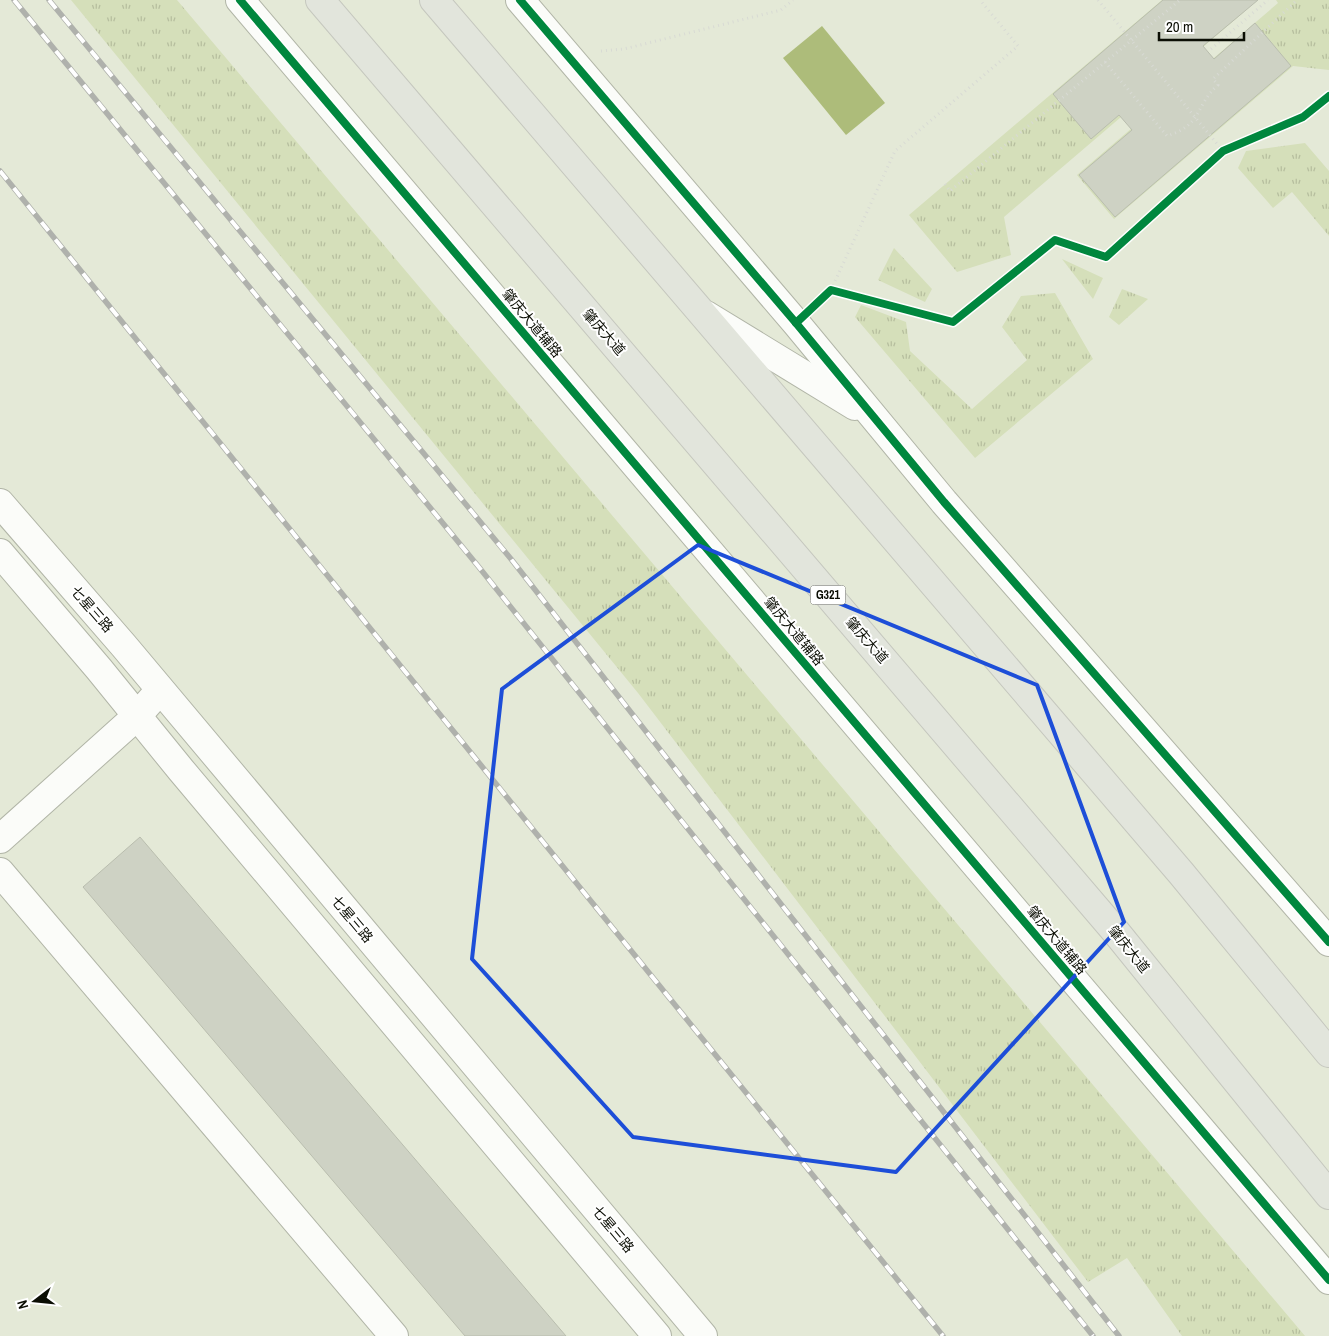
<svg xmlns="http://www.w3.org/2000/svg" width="1329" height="1336" viewBox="0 0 1329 1336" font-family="'Archivo Narrow','Noto Sans SC',sans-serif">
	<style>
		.grass { fill: url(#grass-tufts) }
		.water { fill: #adbc7a }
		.building { fill: #ced2c4; stroke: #b9bdae }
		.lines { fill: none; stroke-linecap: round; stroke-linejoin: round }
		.minor-casing { stroke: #b1b5a7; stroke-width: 30 }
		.tertiary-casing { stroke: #b1b5a7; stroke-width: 30 }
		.trunk-casing { stroke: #c5c7be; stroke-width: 30 }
		.path { stroke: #d8dad4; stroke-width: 3; stroke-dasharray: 1 4; stroke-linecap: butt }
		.minor { stroke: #fbfcf9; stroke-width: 28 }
		.tertiary { stroke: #fbfcf9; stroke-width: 28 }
		.trunk { stroke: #e2e5dc; stroke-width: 28 }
		.rail-casing { stroke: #afb1ac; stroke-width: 5.5 }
		.rail { stroke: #fff; stroke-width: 4; stroke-dasharray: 11; stroke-linecap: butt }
		.cycleway-casing { stroke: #fff; stroke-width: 11 }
		.cycleway { stroke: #00873e; stroke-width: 8 }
		.marked { fill: none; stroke: #1d4ed8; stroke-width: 4; stroke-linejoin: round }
		.labels { text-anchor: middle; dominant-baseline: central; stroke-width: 4; stroke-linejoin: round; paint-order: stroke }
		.shield { fill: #fff; stroke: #54564f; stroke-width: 1 }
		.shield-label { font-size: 12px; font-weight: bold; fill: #0b0e04 }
		.street-label { font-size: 14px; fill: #0b0e04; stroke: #fff }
	</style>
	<defs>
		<pattern id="grass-tufts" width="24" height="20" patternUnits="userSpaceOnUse" patternTransform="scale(1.25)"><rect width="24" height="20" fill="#d5dfba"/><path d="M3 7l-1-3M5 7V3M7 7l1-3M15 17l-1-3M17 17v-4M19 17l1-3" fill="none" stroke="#b6be9e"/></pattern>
	</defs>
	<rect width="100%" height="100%" fill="#e4e9d7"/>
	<g class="grass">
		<path d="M71,0H177L1305,1336H1182L1127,1258L1088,1282L638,693Z"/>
		<path d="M1162,0H1234L1244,12L1004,217L1011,255L957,272L909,215Z"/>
		<path d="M1276,0H1329V70L1293,66L1114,219L1077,175L1278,3Z"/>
		<path d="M1305,143L1329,171V236L1292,192L1273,208L1238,168L1246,151Z"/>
		<path d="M894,248L932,289L925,302L878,280Z"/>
		<path d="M1062,259L1103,278L1093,299Z"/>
		<path d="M1122,289L1148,299L1119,325L1109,317Z"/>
		<path d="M1055,293L1093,359L975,458L855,317L861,305L906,322L910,351L972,409L1027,360L1002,327L1021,296Z"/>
	</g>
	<path class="water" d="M822,26L885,103L846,135L783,58Z"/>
	<g class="building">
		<path d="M1163,0H1258L1203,46L1214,59L1255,23L1291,66L1115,217L1079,175L1132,130L1119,115L1091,139L1053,94Z"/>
		<path d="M140,837L566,1336H465L83,887Z"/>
	</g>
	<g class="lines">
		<g class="minor-casing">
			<g id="minor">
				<path d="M0,839L137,716L160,690"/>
				<path d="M0,872L394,1336"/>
			</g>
		</g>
		<g class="tertiary-casing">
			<g id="tertiary">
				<path d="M240,0L1329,1280"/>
				<path d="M520,0L796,323L944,502L1329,942"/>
				<path d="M706,315L855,406"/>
				<path d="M0,503L124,646L703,1336"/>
				<path d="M0,553L99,669L181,770L657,1336"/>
			</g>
		</g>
		<g class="trunk-casing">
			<g id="trunk">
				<path d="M320,0L1116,932L1329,1195"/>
				<path d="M434,0L1181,873L1329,1053"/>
			</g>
		</g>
		<g class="path">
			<path d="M1098,0L1223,151"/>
			<path d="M1211,49L1268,0"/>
			<path d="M601,51L624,49L781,10L793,0"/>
			<path d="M1105,62L1167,136C1203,125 1195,105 1218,85L1213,79L1297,0"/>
			<path d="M945,184L950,191L1180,0"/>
			<path d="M831,290L895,151L1018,46L980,0"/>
		</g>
		<use href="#minor" class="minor"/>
		<use href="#tertiary" class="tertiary"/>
		<use href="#trunk" class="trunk"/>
		<g class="rail-casing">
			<g id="rail">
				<path d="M14,0L478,566L1093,1336"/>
				<path d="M49,0L511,559L1119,1336"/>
				<path d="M0,171L943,1336"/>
			</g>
		</g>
		<use href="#rail" class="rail"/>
		<g class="cycleway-casing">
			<g id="cycleway">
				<path d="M240,0L1329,1280"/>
				<path d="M520,0L796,323L944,502L1329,942"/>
				<path d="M796,323L831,290L953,322L1055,240L1106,257L1223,151L1303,117L1329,96"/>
			</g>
		</g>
		<use href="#cycleway" class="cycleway"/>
	</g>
	<path class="marked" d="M698,545L1037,685L1124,922L896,1172L633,1137L472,959L502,689Z"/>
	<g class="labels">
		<rect class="shield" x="810.5" y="585.5" width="35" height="19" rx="4"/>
		<g class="shield-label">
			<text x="828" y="595">G321</text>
		</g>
		<g class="street-label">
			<text transform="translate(532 323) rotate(50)">肇庆大道辅路</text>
			<text transform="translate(604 332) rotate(49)">肇庆大道</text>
			<text transform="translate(92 609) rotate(49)">七星三路</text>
			<text transform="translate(794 631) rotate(50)">肇庆大道辅路</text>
			<text transform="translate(867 640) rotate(49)">肇庆大道</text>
			<text transform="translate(352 919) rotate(50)">七星三路</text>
			<text transform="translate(1057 940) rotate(50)">肇庆大道辅路</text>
			<text transform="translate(1129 949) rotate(51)">肇庆大道</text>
			<text transform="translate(613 1229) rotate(50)">七星三路</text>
		</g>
	</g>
	<g transform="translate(35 1301) rotate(254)" stroke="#ffffff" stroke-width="4" paint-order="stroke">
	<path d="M0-4L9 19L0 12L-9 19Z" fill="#0b0e04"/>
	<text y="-8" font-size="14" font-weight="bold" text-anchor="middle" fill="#0b0e04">N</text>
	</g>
	<path d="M1159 32v8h85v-8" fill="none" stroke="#0b0e04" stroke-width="2.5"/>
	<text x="1166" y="32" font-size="15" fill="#0b0e04" stroke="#ffffff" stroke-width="4" paint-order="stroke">20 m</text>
</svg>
